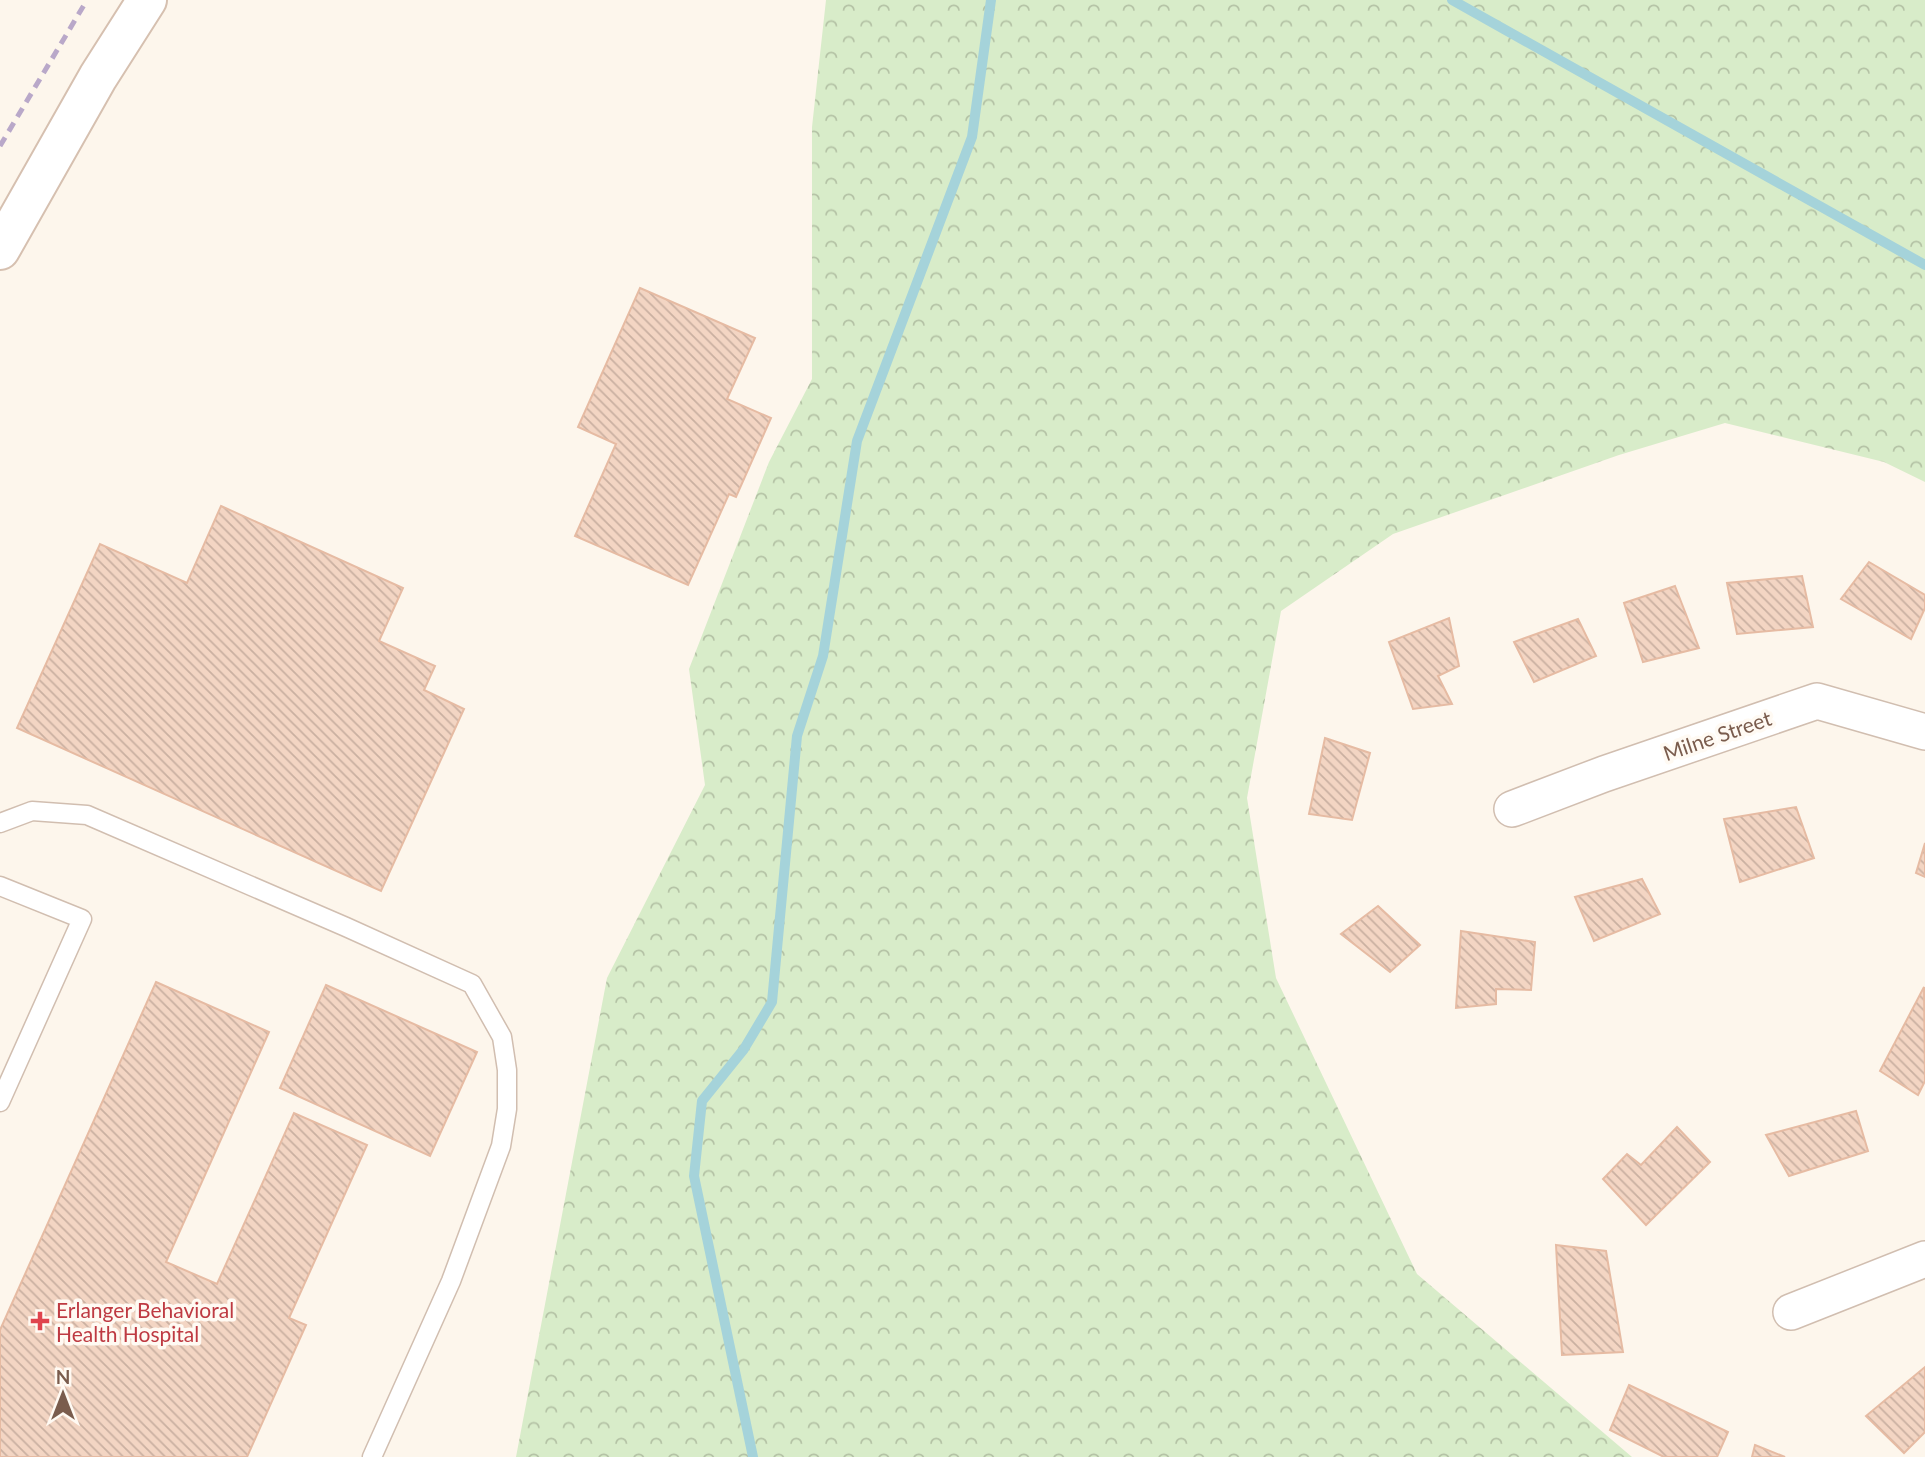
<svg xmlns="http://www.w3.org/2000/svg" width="1925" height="1457" viewBox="0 0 1925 1457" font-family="Lato,sans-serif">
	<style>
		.forest { fill: url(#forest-crowns) }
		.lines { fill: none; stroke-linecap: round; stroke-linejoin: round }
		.stream { stroke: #a5d3da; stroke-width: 10 }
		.building { fill: url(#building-back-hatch); stroke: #e6bba3; stroke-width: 2 }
		.service-casing { stroke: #d1beb0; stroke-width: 21 }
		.minor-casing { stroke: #d1beb0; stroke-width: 38 }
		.secondary-casing { stroke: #d6c0b0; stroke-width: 42 }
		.service { stroke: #fff; stroke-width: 18 }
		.minor { stroke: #fff; stroke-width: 35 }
		.secondary { stroke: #fff; stroke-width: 38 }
		.rail { stroke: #b9a8c9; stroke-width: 5; stroke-dasharray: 10 7; stroke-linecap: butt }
		.health-dot { fill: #e0444e; stroke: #fffaf3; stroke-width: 2.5 }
		.labels { text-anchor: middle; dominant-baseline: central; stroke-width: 7; stroke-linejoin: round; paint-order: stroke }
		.street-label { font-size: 21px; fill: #7a5c4d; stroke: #fffaf3 }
		.health-label { font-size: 21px; fill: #be3a42; stroke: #fffaf3; text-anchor: start }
	</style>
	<defs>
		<pattern id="forest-crowns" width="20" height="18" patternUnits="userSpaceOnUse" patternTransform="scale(1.75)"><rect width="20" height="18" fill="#d8ecc9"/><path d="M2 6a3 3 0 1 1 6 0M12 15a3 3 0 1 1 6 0" fill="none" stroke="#b4c2a5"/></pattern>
		<pattern id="building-back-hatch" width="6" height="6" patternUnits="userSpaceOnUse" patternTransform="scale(1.75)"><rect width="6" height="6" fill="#f3d5c3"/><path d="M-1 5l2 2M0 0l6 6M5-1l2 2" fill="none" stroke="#cab0a1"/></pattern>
	</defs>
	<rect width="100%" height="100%" fill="#fdf6ec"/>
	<path class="forest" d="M826,0H1925V482L1884,462L1725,423L1619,455L1393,534L1281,611L1247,798L1276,978L1417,1274L1632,1457H516L607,978L705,785L689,669L769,462L812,379V127Z"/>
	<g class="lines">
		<g class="stream">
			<path d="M1452,0L1925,265"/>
			<path d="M753,1457L694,1176L702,1101L744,1049L772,1002L797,736L823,656L857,441L972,137L991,0"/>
		</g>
	</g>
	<g class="building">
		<path d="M640,288L755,338L727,399L771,418L736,497L729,494L688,585L575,536L616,444L578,427Z"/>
		<path d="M221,506L403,588L379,641L435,666L424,690L464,709L381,891L17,728L100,544L187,583Z"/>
		<path d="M1869,562L1925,595V608L1911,639L1841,599Z"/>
		<path d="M1802,576L1813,627L1737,634L1727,583Z"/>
		<path d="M1675,586L1699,648L1643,662L1624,603Z"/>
		<path d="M1449,618L1459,666L1438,676L1452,704L1413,709L1389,642Z"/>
		<path d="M1578,619L1596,656L1534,682L1514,642Z"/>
		<path d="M1325,738L1370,753L1352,820L1309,814Z"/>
		<path d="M1796,807L1814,858L1740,882L1724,819Z"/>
		<path d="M1925,843V877L1916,873Z"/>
		<path d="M1642,879L1660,914L1594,941L1575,897Z"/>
		<path d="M1378,906L1420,945L1390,972L1341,934Z"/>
		<path d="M1461,931L1535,942L1531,990L1496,989V1004L1456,1008Z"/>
		<path d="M156,982L269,1032L166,1262L217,1284L294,1113L367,1145L289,1318L306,1325L247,1457H0V1330Z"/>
		<path d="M326,985L477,1052L430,1156L280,1088Z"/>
		<path d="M1924,987L1925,1081L1918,1095L1880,1071Z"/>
		<path d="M1856,1111L1868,1151L1789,1176L1766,1135Z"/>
		<path d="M1677,1127L1710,1162L1646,1225L1603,1179L1627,1154L1641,1165Z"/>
		<path d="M1556,1245L1606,1251L1623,1352L1562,1355Z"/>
		<path d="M1925,1367V1432L1904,1453L1866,1416Z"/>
		<path d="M1629,1385L1728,1432L1717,1457H1664L1610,1430Z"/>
		<path d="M1755,1445L1785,1457H1752Z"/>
	</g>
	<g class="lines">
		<g class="service-casing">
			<g id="service">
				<path d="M0,823L32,811L87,815L346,927L472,984L502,1037L507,1070V1109L501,1146L451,1281L372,1457"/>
				<path d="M0,886L82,919L0,1102"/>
			</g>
		</g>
		<g class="minor-casing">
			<g id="minor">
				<path d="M1512,809L1604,774L1817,701L1925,732"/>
				<path d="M1791,1312L1925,1259"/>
			</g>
		</g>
		<g class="secondary-casing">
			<path id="secondary" d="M0,250L98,77L147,0"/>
		</g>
		<use href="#service" class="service"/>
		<use href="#minor" class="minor"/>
		<use href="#secondary" class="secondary"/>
		<path class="rail" d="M0,146L87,0"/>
	</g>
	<path class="health-dot" d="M36.5 1310.5h7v7h7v7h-7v7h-7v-7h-7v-7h7z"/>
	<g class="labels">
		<g class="street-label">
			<text transform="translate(1717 735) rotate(-19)">Milne Street</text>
		</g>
		<g class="health-label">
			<text x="56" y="1309">Erlanger Behavioral<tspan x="56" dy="24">Health Hospital</tspan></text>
		</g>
	</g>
	<g transform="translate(63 1394)" stroke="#fffaf3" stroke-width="5" paint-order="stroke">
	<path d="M0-5L12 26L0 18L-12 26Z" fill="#7a5c4d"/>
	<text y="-10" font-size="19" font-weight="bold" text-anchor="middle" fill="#7a5c4d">N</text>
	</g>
</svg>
